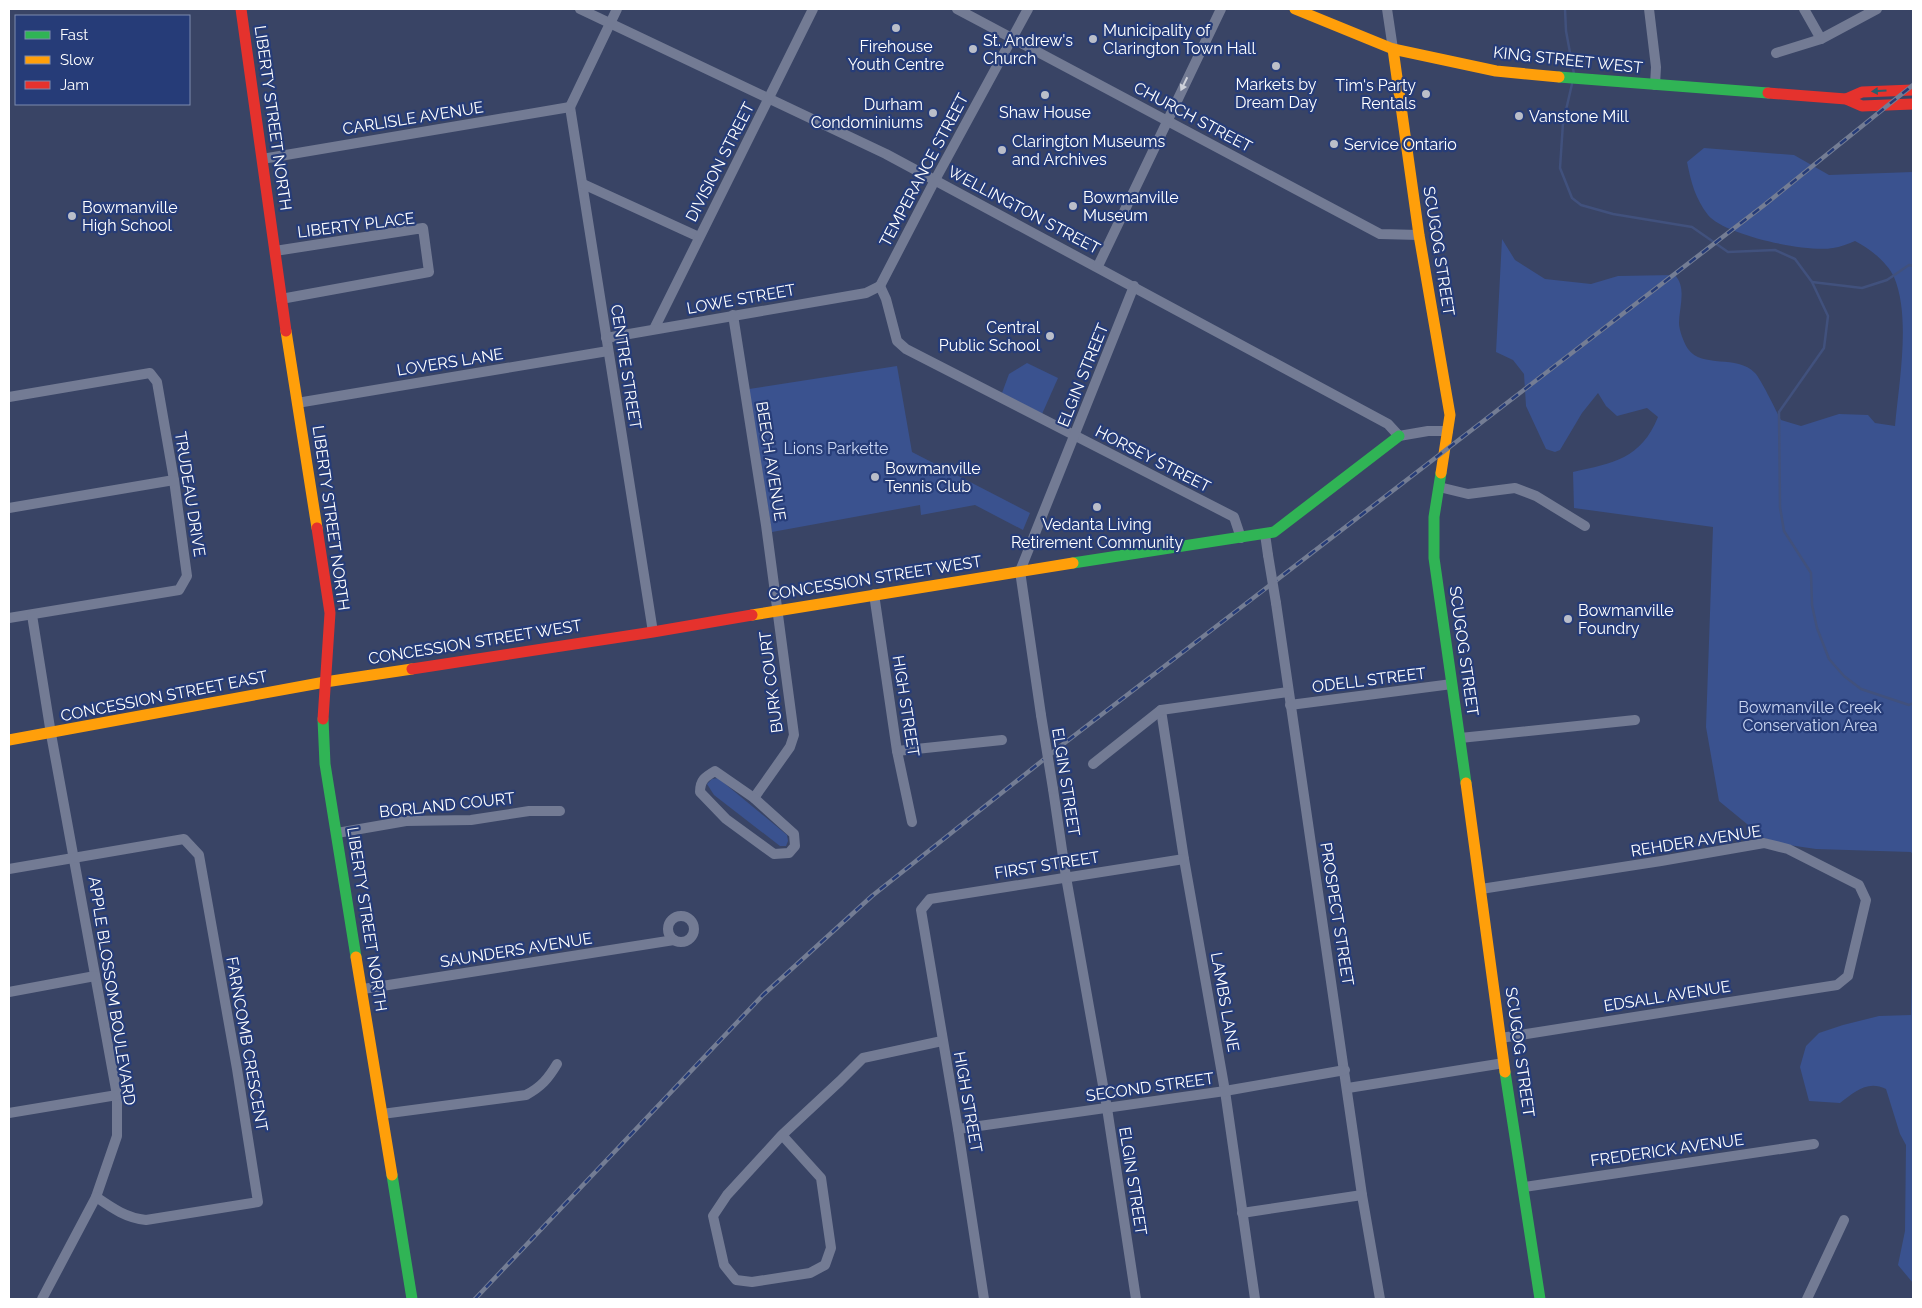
<svg xmlns="http://www.w3.org/2000/svg" width="1922" height="1308" viewBox="0 0 1922 1308" font-family="Raleway,sans-serif">
	<style>
		.green { fill: #3a528f }
		.lines { fill: none; stroke-linecap: round; stroke-linejoin: round }
		.stream { stroke: #41517d; stroke-width: 2.5 }
		.street { stroke: #737b94; stroke-width: 10 }
		.fast { stroke: #30b455; stroke-width: 11 }
		.slow { stroke: #ff9f0a; stroke-width: 11 }
		.jam { stroke: #e5322d; stroke-width: 11 }
		.rail-casing { stroke: #747d94; stroke-width: 4.5 }
		.rail { stroke: #263c78; stroke-width: 2.5; stroke-dasharray: 8; stroke-linecap: butt }
		.street-bridge { stroke: #737b94; stroke-width: 10 }
		.oneway { fill: #ced1da }
		.oneway2 { fill: #29606e }
		.poi-dot { fill: #babec9; stroke: #263c78; stroke-width: 2 }
		.labels { text-anchor: middle; dominant-baseline: central; stroke-width: 4.5; stroke-linejoin: round; paint-order: stroke }
		.poi-label { font-size: 16px; fill: #fff; stroke: #263c78; text-anchor: start }
		.street-label { font-size: 16px; fill: #fff; stroke: #263c78 }
		.park-label { font-size: 16px; fill: #cad6f2; stroke: #263c78 }
	</style>
	<rect width="100%" height="100%" fill="#394465"/>
	<g class="green">
		<path d="M1704,148L1794,155L1829,175L1913,172V855L1911,852L1816,849L1782,844L1764,838L1719,801L1706,727L1713,527L1574,508L1573,472C1613,463 1641,459 1658,417L1647,408L1617,416L1606,406L1598,393L1582,413L1560,450L1555,452L1546,449L1526,406L1524,374L1513,360L1496,352L1502,239L1515,260L1545,279L1591,284L1618,276L1675,275C1687,288 1679,308 1679,323C1679,330 1684,343 1688,349C1702,369 1737,354 1755,373C1762,381 1775,409 1781,420L1801,426L1839,414L1868,415L1875,423L1895,426C1899,382 1911,317 1894,277C1887,262 1869,248 1855,241C1848,244 1840,247 1833,248C1807,253 1724,235 1708,215C1695,198 1691,182 1687,162Z"/>
		<path d="M1027,363L1058,378L1042,414L1002,393L1009,374Z"/>
		<path d="M897,366L912,452L1030,513L1023,530L975,505L921,515L920,505L772,532L749,389Z"/>
		<path d="M718,778L787,835L788,841L786,846H780L714,795L707,784L712,779Z"/>
		<path d="M1913,898V1283L1898,1265L1905,1231L1906,1145L1900,1134L1886,1089C1867,1080 1855,1092 1840,1103L1809,1101L1800,1067L1806,1046L1819,1033L1843,1025L1879,1016L1911,1015Z"/>
	</g>
	<g class="lines">
		<g class="stream">
			<path d="M1565,9L1566,31L1574,74"/>
			<path d="M1572,84L1563,123L1560,168L1572,198L1581,205L1613,214L1692,227L1728,252L1775,250L1795,259L1812,282L1828,316L1824,348L1779,412L1780,507L1784,531L1811,573L1812,605L1817,628L1829,659L1844,676L1861,689L1909,705L1913,703"/>
			<path d="M1812,282L1862,288L1887,280L1909,265L1913,266"/>
		</g>
		<g class="street">
			<path d="M580,9L886,154L1388,424L1399,436L1428,431H1448"/>
			<path d="M957,9L1380,234L1419,235"/>
			<path d="M1387,9L1393,49"/>
			<path d="M1649,9L1656,67L1655,85"/>
			<path d="M1804,9L1821,39"/>
			<path d="M1776,53L1821,39L1877,9"/>
			<path d="M570,107L653,632"/>
			<path d="M570,107L617,9"/>
			<path d="M262,159L570,107"/>
			<path d="M583,184L699,237"/>
			<path d="M275,251L423,228L429,272L281,299"/>
			<path d="M1098,266L1221,9"/>
			<path d="M880,286L886,299L897,341L906,349L1234,517L1241,538"/>
			<path d="M880,286L935,180L1028,9"/>
			<path d="M733,315L766,525L794,735L790,747L754,798"/>
			<path d="M654,329L813,9"/>
			<path d="M606,338L866,293L880,286"/>
			<path d="M9,397L150,373L157,382L174,480L187,576L179,590L9,618"/>
			<path d="M297,403L608,351"/>
			<path d="M1439,487L1468,494L1515,488L1536,496L1585,526"/>
			<path d="M9,508L174,480"/>
			<path d="M1265,534L1268,555"/>
			<path d="M874,594L897,751L912,822"/>
			<path d="M1276,603L1362,1195L1380,1299"/>
			<path d="M32,615L51,734L117,1095V1136L96,1197L42,1299"/>
			<path d="M1290,705L1452,684"/>
			<path d="M1161,710L1184,859L1225,1091L1255,1299"/>
			<path d="M1041,715L1020,571L1134,286"/>
			<path d="M1460,738L1635,720"/>
			<path d="M897,751L1002,740"/>
			<path d="M1093,764L1161,710L1288,692"/>
			<path d="M715,771L754,798L794,834L795,846L789,853L774,854L726,819L700,792C700,780 705,777 715,771Z"/>
			<path d="M1053,789L1066,877L1107,1108L1136,1299"/>
			<path d="M337,833L406,821L471,820L529,811H560"/>
			<path d="M9,869L184,839L199,855L237,1069L258,1202L146,1220C126,1218 112,1208 96,1197"/>
			<path d="M1481,889L1661,861L1764,843L1788,849L1859,885L1866,900L1848,976L1837,985L1501,1038"/>
			<circle cx="681" cy="929" r="13"/>
			<path d="M363,989L674,940"/>
			<path d="M9,992L95,976"/>
			<path d="M1348,1088L1504,1063"/>
			<path d="M9,1113L117,1095"/>
			<path d="M382,1114L526,1095C541,1087 548,1079 557,1064"/>
			<path d="M958,1129L1225,1091L1345,1070"/>
			<path d="M782,1135L821,1178L831,1248L825,1265L810,1273L752,1282L736,1280L724,1265L713,1216L727,1195L782,1135L840,1081L863,1058L942,1041"/>
			<path d="M1524,1187L1814,1144"/>
			<path d="M1242,1213L1362,1195"/>
			<path d="M984,1299L958,1129L921,910L930,899L1184,859"/>
			<path d="M1807,1299L1844,1220"/>
		</g>
		<g class="fast">
			<path d="M1559,77L1768,93"/>
			<path d="M1441,473L1434,517V558L1466,783"/>
			<path d="M1073,563L1274,532L1399,436"/>
			<path d="M323,719L325,764L356,957"/>
			<path d="M1505,1072L1540,1299"/>
			<path d="M392,1175L412,1299"/>
		</g>
		<g class="slow">
			<path d="M1295,9L1393,49L1496,71L1559,77"/>
			<path d="M1393,49L1419,235L1450,415L1441,473"/>
			<path d="M286,331L317,528"/>
			<path d="M752,615L1073,563"/>
			<path d="M9,740L325,682L412,669"/>
			<path d="M1466,783L1505,1072"/>
			<path d="M356,957L392,1175"/>
		</g>
		<g class="jam">
			<path d="M241,9L286,331"/>
			<path d="M1768,93L1846,99L1862,106L1913,104"/>
			<path d="M1846,99L1862,92L1913,90"/>
			<path d="M317,528L330,613L323,719"/>
			<path d="M412,669L653,632L752,615"/>
		</g>
		<g class="rail-casing">
			<path id="rail" d="M475,1299L763,995L872,896L1062,745L1763,206L1913,85"/>
		</g>
		<use href="#rail" class="rail"/>
		<g class="street-bridge">
			<path d="M1268,555L1276,603"/>
			<path d="M1041,715L1053,789"/>
		</g>
	</g>
	<defs><path id="oneway-solid" d="M-6-.8H1V-3.2L6.5 0L1 3.2V.8H-6Z" transform="scale(1.25)"/></defs>
	<use class="oneway" href="#oneway-solid" transform="translate(1184 84) rotate(116)"/>
	<use class="oneway2" href="#oneway-solid" transform="translate(1879 91) rotate(177)"/>
	<g class="poi-dot">
		<circle cx="896" cy="28" r="5"/>
		<circle cx="1093" cy="39" r="5"/>
		<circle cx="973" cy="49" r="5"/>
		<circle cx="1276" cy="66" r="5"/>
		<circle cx="1426" cy="94" r="5"/>
		<circle cx="1045" cy="95" r="5"/>
		<circle cx="933" cy="113" r="5"/>
		<circle cx="1519" cy="116" r="5"/>
		<circle cx="1334" cy="144" r="5"/>
		<circle cx="1002" cy="150" r="5"/>
		<circle cx="1073" cy="206" r="5"/>
		<circle cx="72" cy="216" r="5"/>
		<circle cx="1050" cy="336" r="5"/>
		<circle cx="875" cy="477" r="5"/>
		<circle cx="1097" cy="507" r="5"/>
		<circle cx="1568" cy="619" r="5"/>
	</g>
	<g class="labels">
		<g class="poi-label">
			<text x="1103" y="30">Municipality of<tspan x="1103" dy="18">Clarington Town Hall</tspan></text>
			<text x="983" y="40">St. Andrew's<tspan x="983" dy="18">Church</tspan></text>
			<text x="896" y="46" text-anchor="middle">Firehouse<tspan x="896" dy="18">Youth Centre</tspan></text>
			<text x="1276" y="84" text-anchor="middle">Markets by<tspan x="1276" dy="18">Dream Day</tspan></text>
			<text x="1416" y="85" text-anchor="end">Tim's Party<tspan x="1416" dy="18">Rentals</tspan></text>
			<text x="923" y="104" text-anchor="end">Durham<tspan x="923" dy="18">Condominiums</tspan></text>
			<text x="1045" y="112" text-anchor="middle">Shaw House</text>
			<text x="1529" y="116">Vanstone Mill</text>
			<text x="1012" y="141">Clarington Museums<tspan x="1012" dy="18">and Archives</tspan></text>
			<text x="1344" y="144">Service Ontario</text>
			<text x="1083" y="197">Bowmanville<tspan x="1083" dy="18">Museum</tspan></text>
			<text x="82" y="207">Bowmanville<tspan x="82" dy="18">High School</tspan></text>
			<text x="1040" y="327" text-anchor="end">Central<tspan x="1040" dy="18">Public School</tspan></text>
			<text x="885" y="468">Bowmanville<tspan x="885" dy="18">Tennis Club</tspan></text>
			<text x="1097" y="524" text-anchor="middle">Vedanta Living<tspan x="1097" dy="18">Retirement Community</tspan></text>
			<text x="1578" y="610">Bowmanville<tspan x="1578" dy="18">Foundry</tspan></text>
		</g>
		<g class="street-label">
			<text transform="translate(1568 60) rotate(6)">KING STREET WEST</text>
			<text transform="translate(1193 117) rotate(28)">CHURCH STREET</text>
			<text transform="translate(273 118) rotate(82)">LIBERTY STREET NORTH</text>
			<text transform="translate(413 118) rotate(-9)">CARLISLE AVENUE</text>
			<text transform="translate(720 162) rotate(-63)">DIVISION STREET</text>
			<text transform="translate(924 170) rotate(-62)">TEMPERANCE STREET</text>
			<text transform="translate(1024 210) rotate(28)">WELLINGTON STREET</text>
			<text transform="translate(356 225) rotate(-7)">LIBERTY PLACE</text>
			<text transform="translate(1439 251) rotate(81)">SCUGOG STREET</text>
			<text transform="translate(741 299) rotate(-10)">LOWE STREET</text>
			<text transform="translate(450 362) rotate(-9)">LOVERS LANE</text>
			<text transform="translate(626 367) rotate(81)">CENTRE STREET</text>
			<text transform="translate(1083 375) rotate(-68)">ELGIN STREET</text>
			<text transform="translate(1153 459) rotate(27)">HORSEY STREET</text>
			<text transform="translate(771 461) rotate(81)">BEECH AVENUE</text>
			<text transform="translate(190 494) rotate(81)">TRUDEAU DRIVE</text>
			<text transform="translate(331 518) rotate(82)">LIBERTY STREET NORTH</text>
			<text transform="translate(875 578) rotate(-9)">CONCESSION STREET WEST</text>
			<text transform="translate(475 642) rotate(-9)">CONCESSION STREET WEST</text>
			<text transform="translate(1464 651) rotate(82)">SCUGOG STREET</text>
			<text transform="translate(1369 680) rotate(-7)">ODELL STREET</text>
			<text transform="translate(771 682) rotate(-97)">BURK COURT</text>
			<text transform="translate(164 696) rotate(-11)">CONCESSION STREET EAST</text>
			<text transform="translate(906 706) rotate(81)">HIGH STREET</text>
			<text transform="translate(1066 782) rotate(81)">ELGIN STREET</text>
			<text transform="translate(447 805) rotate(-6)">BORLAND COURT</text>
			<text transform="translate(1696 841) rotate(-9)">REHDER AVENUE</text>
			<text transform="translate(1047 865) rotate(-9)">FIRST STREET</text>
			<text transform="translate(1337 914) rotate(81)">PROSPECT STREET</text>
			<text transform="translate(367 919) rotate(81)">LIBERTY STREET NORTH</text>
			<text transform="translate(516 950) rotate(-9)">SAUNDERS AVENUE</text>
			<text transform="translate(112 991) rotate(81)">APPLE BLOSSOM BOULEVARD</text>
			<text transform="translate(1667 996) rotate(-9)">EDSALL AVENUE</text>
			<text transform="translate(1225 1002) rotate(80)">LAMBS LANE</text>
			<text transform="translate(247 1044) rotate(80)">FARNCOMB CRESCENT</text>
			<text transform="translate(1520 1052) rotate(82)">SCUGOG STREET</text>
			<text transform="translate(1150 1087) rotate(-8)">SECOND STREET</text>
			<text transform="translate(968 1102) rotate(80)">HIGH STREET</text>
			<text transform="translate(1667 1150) rotate(-8)">FREDERICK AVENUE</text>
			<text transform="translate(1133 1181) rotate(81)">ELGIN STREET</text>
		</g>
		<g class="park-label">
			<text x="836" y="448">Lions Parkette</text>
			<text x="1810" y="707">Bowmanville Creek<tspan x="1810" dy="18">Conservation Area</tspan></text>
		</g>
	</g>
	<rect width="1922" height="1308" fill="none" stroke="#ffffff" stroke-width="20"/>
	<rect x="15" y="15" width="175" height="90" fill="#263c78" stroke="#7d8aae"/>
	<rect x="25" y="31" width="25" height="8" fill="#30b455" stroke="#7d8aae"/>
	<text x="60" y="40" font-size="15" fill="#ffffff">Fast</text>
	<rect x="25" y="56" width="25" height="8" fill="#ff9f0a" stroke="#7d8aae"/>
	<text x="60" y="65" font-size="15" fill="#ffffff">Slow</text>
	<rect x="25" y="81" width="25" height="8" fill="#e5322d" stroke="#7d8aae"/>
	<text x="60" y="90" font-size="15" fill="#ffffff">Jam</text>
</svg>
